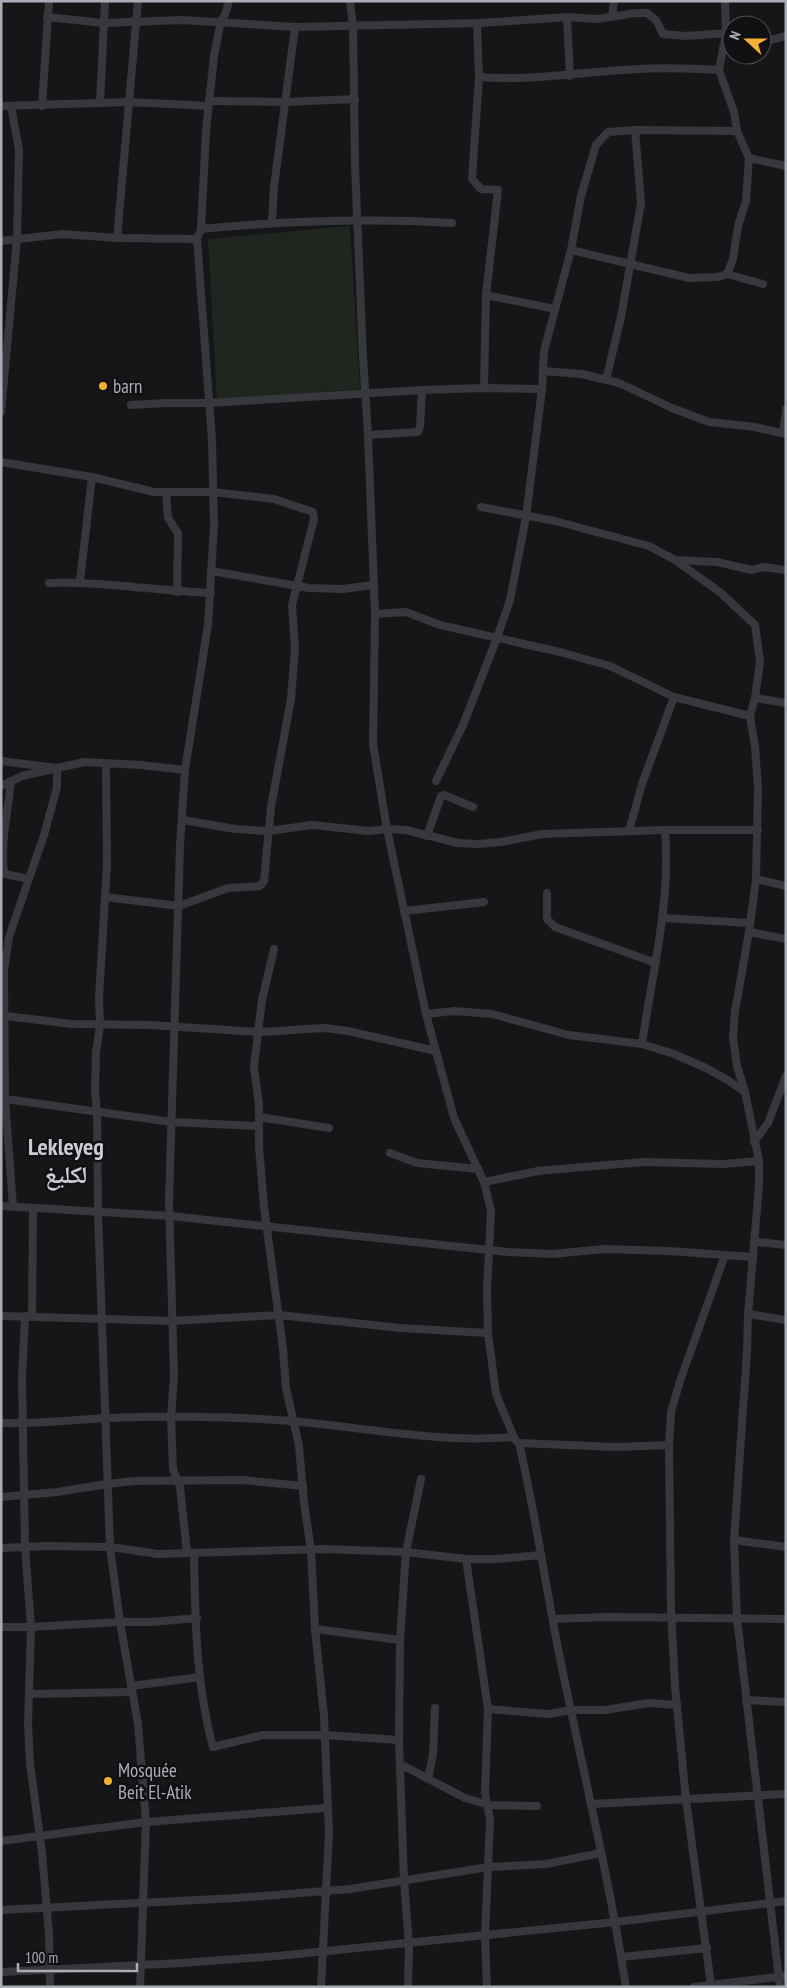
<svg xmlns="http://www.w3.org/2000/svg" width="787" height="1988" viewBox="0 0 787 1988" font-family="'PT Sans Narrow','Noto Naskh Arabic',sans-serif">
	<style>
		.green { fill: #1e261f }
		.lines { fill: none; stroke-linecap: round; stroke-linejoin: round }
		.street { stroke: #37383d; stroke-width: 8 }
		.poi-dot { fill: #f2b134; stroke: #111113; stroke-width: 2 }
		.labels { text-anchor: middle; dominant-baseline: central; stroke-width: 5; stroke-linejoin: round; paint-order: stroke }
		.poi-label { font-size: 19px; fill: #a8adb8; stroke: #111113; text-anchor: start }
		.district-label { font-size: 24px; font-weight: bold; fill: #c9ccd4; stroke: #111113 }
	</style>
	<rect width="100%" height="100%" fill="#161618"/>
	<path class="green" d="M350,226L360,389L217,400L208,239Z"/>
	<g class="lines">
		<g class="street">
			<path d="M350,1L353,26L355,165L363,358L368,435L375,614L373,744L387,829L426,1014L454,1118L484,1182L491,1211L487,1290L488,1333L496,1394L515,1440L519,1443C536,1516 546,1590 561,1663C583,1771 609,1878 626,1987"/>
			<path d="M725,1L726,33L719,70L734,112L737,131L749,158L746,201L738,226L733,259L727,274"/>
			<path d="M47,17L103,23L182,20L295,27L481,23L567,17L597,19L636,13H647L656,20L663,34L686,36L726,33L732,35"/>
			<path d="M567,17L570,76"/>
			<path d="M612,17L614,1"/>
			<path d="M477,23L479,77L472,179L481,189L498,190L486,295L484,388"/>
			<path d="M762,42L786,36"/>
			<path d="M479,77C528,81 575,73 624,70C656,67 687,68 719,70"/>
			<path d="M209,101L285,102L355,99"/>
			<path d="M100,103L105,1"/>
			<path d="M1,106L130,102L208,106"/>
			<path d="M42,106L49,1"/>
			<path d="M749,158L786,166"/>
			<path d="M272,222L274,187L295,27"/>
			<path d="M201,229C284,221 368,218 452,223"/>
			<path d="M117,238L138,1"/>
			<path d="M1,241L63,234L117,238L197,239"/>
			<path d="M571,250L689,278L718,277L727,274L763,284"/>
			<path d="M486,295L555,309"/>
			<path d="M543,371L582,374L619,383L672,408L709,422L755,427L786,434"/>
			<path d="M606,380L621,317L641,203L635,130"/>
			<path d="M131,405L166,403H209L422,390L484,388L542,389"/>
			<path d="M1,412L17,239L19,150L11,106"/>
			<path d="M783,433L786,409"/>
			<path d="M368,435L418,432L420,427L422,390"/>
			<path d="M1,462L92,477L154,492H213L274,499L313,512L314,519L292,605L295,648L291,699L271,807L264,881L260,886L228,888L179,906L105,897"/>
			<path d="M166,493L168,518L178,533L177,592"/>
			<path d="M481,507L555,521L649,546L675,560L721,593L755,625L760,661L755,698L750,716L755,747L758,787L756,879L749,932L735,1011L733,1038L737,1066L745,1092L759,1161V1186L748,1314L747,1352L734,1540L737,1618L780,1987"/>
			<path d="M675,560L717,562L752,570L763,567L786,570"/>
			<path d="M211,571L309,588L343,589L373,585"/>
			<path d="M80,581L92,477"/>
			<path d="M49,583C103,581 157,591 211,593"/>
			<path d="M375,614L406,612L440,625L560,652L610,666L674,697L750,716"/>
			<path d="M755,698L786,703"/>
			<path d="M1,761L57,768V787L44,835L9,937L4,971L5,1099L13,1207"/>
			<path d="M106,764L107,864L99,998L100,1026L96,1052L95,1091L97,1112L98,1213L110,1547L120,1622L138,1724L146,1822L140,1987"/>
			<path d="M436,781L463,725L497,638L510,600L526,517L542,389L544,351L571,250L581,196L596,145L608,132L635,130L737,131"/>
			<path d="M1,786L22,776L84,762L140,765L185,770"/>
			<path d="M183,820L235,829L268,831L312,825L369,831L387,829L406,830L458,843L477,844L501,842L542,834L665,830H758"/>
			<path d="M629,831L642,784L674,697"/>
			<path d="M427,836L441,796L444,795L473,807"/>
			<path d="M1,873L28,879"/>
			<path d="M4,873C0,844 8,811 11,781"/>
			<path d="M756,879L786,886"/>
			<path d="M547,893V919L555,927L656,963"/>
			<path d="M404,911L484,902"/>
			<path d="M663,918L749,923"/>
			<path d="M749,932L786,939"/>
			<path d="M274,949L262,1000L254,1066L259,1105V1147L264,1207L283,1349L286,1388L299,1446L304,1503L311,1550L315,1629L324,1716L329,1833L321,1987"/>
			<path d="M426,1014L455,1011L492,1014L569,1035L642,1044L674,1054L706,1068L729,1081L745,1092"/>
			<path d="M6,1016L72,1024L148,1025L259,1032L325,1028L348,1031L436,1051"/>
			<path d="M642,1044C652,973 671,903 665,830"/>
			<path d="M5,1099L172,1122L258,1126"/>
			<path d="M259,1117L329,1128"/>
			<path d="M754,1142L768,1123L786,1076"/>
			<path d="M390,1153L417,1163L478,1169"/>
			<path d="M484,1182L538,1171L595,1166L645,1162L724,1164L759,1161"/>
			<path d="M1,1206L170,1216L508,1252L553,1254L603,1249L669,1251L753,1257"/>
			<path d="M756,1242L786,1245"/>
			<path d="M748,1314L786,1320"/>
			<path d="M1,1316L172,1321L279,1315L401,1328L488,1333"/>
			<path d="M25,1316L22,1378L25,1547L31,1627L28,1724L30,1763L42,1853L49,1934L50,1987"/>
			<path d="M32,1317L33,1208"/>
			<path d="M1,1423C37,1424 72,1420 107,1418C163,1416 220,1416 277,1420C355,1425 436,1444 514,1437"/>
			<path d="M519,1443L616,1447L669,1445"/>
			<path d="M1,1497L57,1492L107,1484L134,1481L242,1480L303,1486"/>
			<path d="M734,1540L786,1547"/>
			<path d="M1,1548L47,1546L110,1547L158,1554L324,1549L406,1552L466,1559H498L541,1555"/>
			<path d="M187,1553L180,1487L173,1469L171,1417L174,1376L169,1201L180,846L185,770L208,625L214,526L212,440L197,239L201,229L206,131L214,56L221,21L225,15L229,1"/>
			<path d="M194,1553C195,1617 196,1685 213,1747L263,1735H324L399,1740"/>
			<path d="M466,1559L488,1709L485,1793L490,1820L485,1936L487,1987"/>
			<path d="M553,1619L608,1617L786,1619"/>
			<path d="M1,1627H31L120,1622H152L197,1618"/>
			<path d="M315,1629L400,1640"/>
			<path d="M131,1686L200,1677"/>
			<path d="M30,1694L132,1692"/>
			<path d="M746,1700L786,1702"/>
			<path d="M488,1709L549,1714L571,1710H605L649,1703L677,1705"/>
			<path d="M400,1764L465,1798L489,1805L537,1806"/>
			<path d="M428,1779L433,1754L435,1708"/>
			<path d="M591,1804L786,1794"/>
			<path d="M1,1841L146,1822L326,1808"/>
			<path d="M1,1910L237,1898L350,1889L489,1867L546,1864L601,1853"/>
			<path d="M621,1957L707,1948"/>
			<path d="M1,1972L181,1963L277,1956L616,1922L786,1901"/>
			<path d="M711,1985L686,1800L675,1686L671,1610L669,1445L671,1412L680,1381L725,1255"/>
			<path d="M408,1987L409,1944L404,1880L399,1740L400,1640L406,1552L421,1479"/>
			<path d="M694,1987L786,1976"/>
		</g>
	</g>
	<g class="poi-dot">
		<circle cx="103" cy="386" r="5"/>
		<circle cx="108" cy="1781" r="5"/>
	</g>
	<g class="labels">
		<g class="poi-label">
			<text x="113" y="386">barn</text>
			<text x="118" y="1770">Mosquée<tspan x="118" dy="22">Beit El-Atik</tspan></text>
		</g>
		<g class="district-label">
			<text x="66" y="1146">Lekleyeg<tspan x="66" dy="28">لكليغ</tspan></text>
		</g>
	</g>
	<rect width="787" height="1988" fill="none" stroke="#a8adb8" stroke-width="5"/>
	<g transform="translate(747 40) rotate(291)"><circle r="24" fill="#111113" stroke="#4d4f55"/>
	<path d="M0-4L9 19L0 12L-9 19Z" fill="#f2b134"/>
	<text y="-8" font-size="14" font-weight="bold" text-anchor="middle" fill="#a8adb8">N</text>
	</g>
	<path d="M18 1963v8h119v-8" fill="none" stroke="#a8adb8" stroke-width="2.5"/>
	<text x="25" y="1963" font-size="15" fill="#a8adb8" stroke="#111113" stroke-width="4" paint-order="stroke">100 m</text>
</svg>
